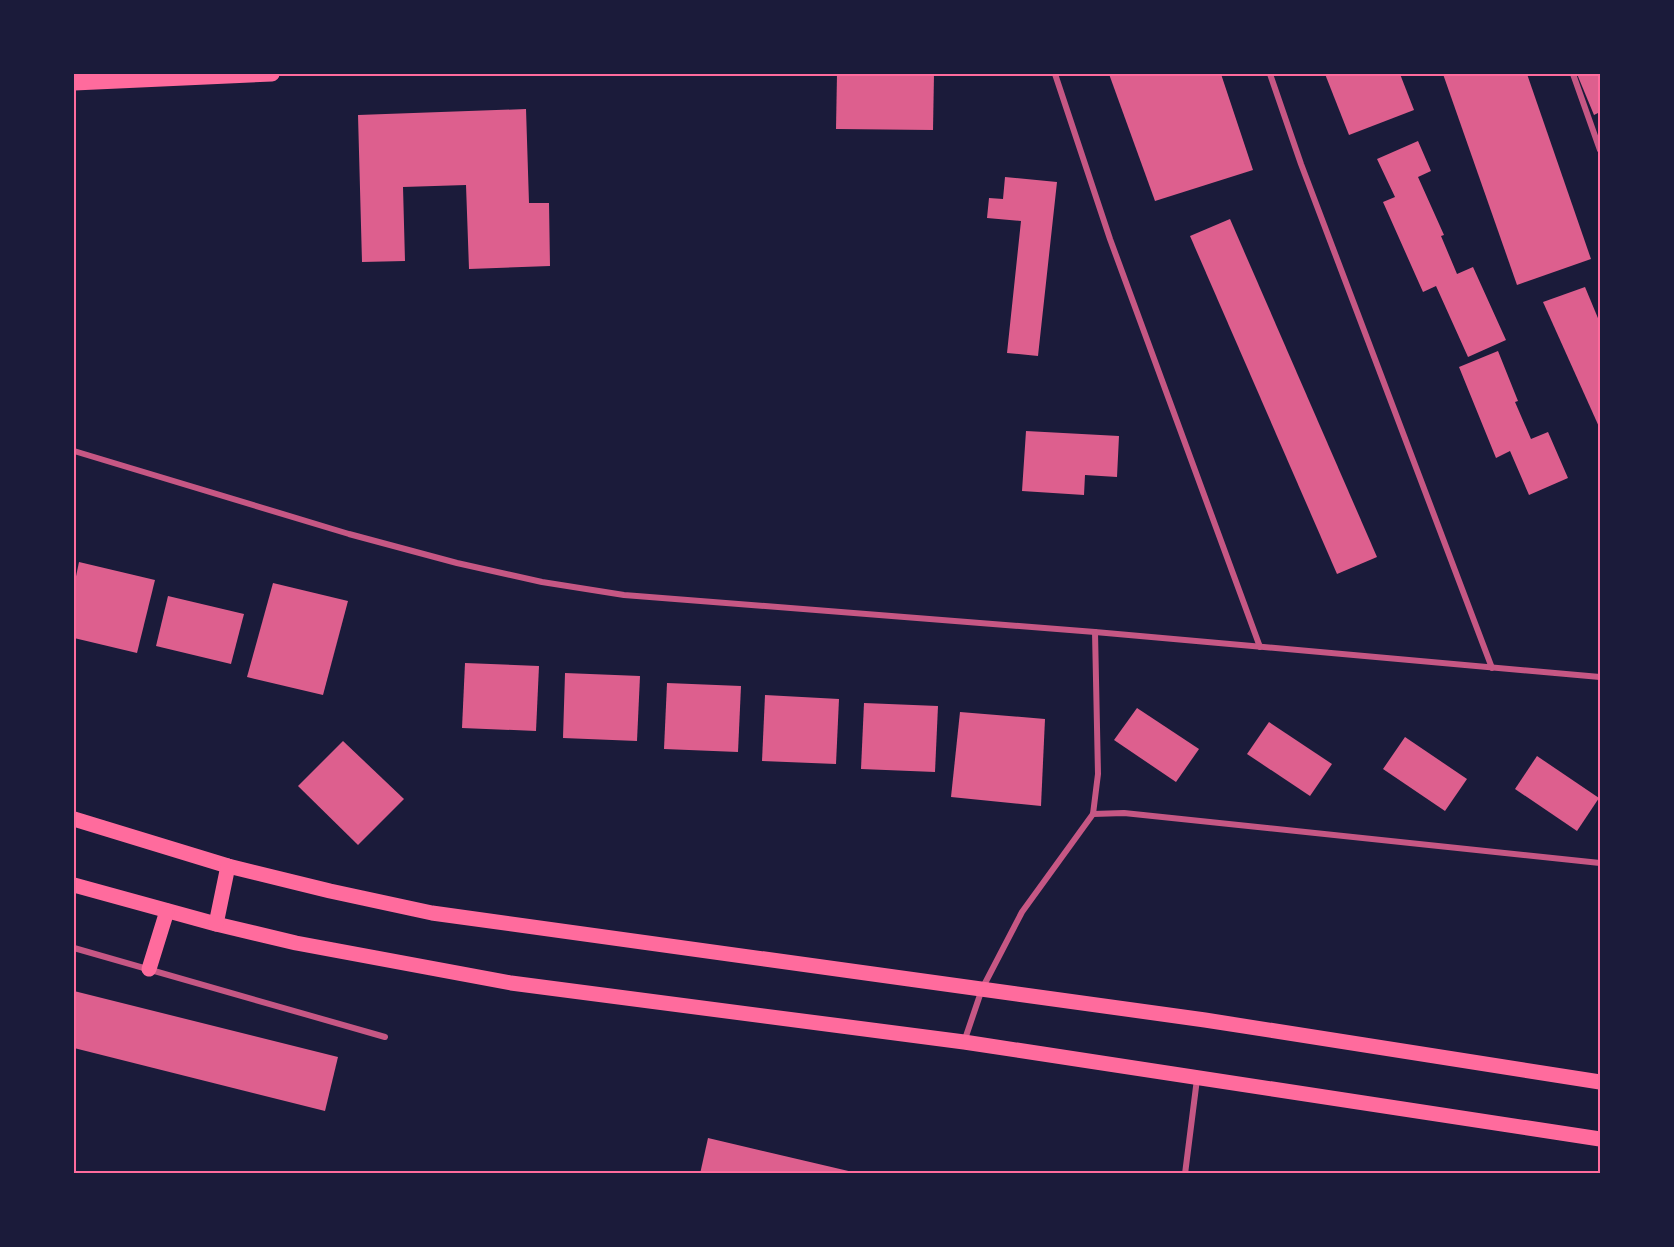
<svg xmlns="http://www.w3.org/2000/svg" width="1674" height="1247" viewBox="0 0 1674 1247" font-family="Helvetica,sans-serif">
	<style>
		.building { fill: #dd5f8e }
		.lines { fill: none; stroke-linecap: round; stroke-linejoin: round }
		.minor { stroke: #c65784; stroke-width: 6 }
		.primary { stroke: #ff6b9d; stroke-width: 15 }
		.neatline { fill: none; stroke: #ff6b9d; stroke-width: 2 }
	</style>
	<rect width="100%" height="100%" fill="#1b1b3a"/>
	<g class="building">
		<path d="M837,74H934L933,130L836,129Z"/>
		<path d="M1109,74H1221L1253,170L1155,201Z"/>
		<path d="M1325,74H1400L1414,110L1349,135Z"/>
		<path d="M1443,74H1527L1591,259L1517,285Z"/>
		<path d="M1577,74H1600V112L1594,115Z"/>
		<path d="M526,109L529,203H549L550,266L469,269L466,185L403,187L405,261L362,262L358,115Z"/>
		<path d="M1418,141L1431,171L1418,177L1444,235L1441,236L1457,274L1473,267L1506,340L1468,357L1436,286L1423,292L1383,202L1395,197L1377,159Z"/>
		<path d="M1005,177L1057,182L1038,356L1007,353L1021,221L987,218L989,198L1003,199Z"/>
		<path d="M1230,219L1377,557L1337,574L1190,236Z"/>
		<path d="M1585,287L1600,323V429L1543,302Z"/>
		<path d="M1498,351L1518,401L1515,402L1531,439L1548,432L1568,478L1529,495L1510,451L1496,458L1459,367Z"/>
		<path d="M1026,431L1119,436L1117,477L1085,475L1084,495L1022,491Z"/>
		<path d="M79,562L155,580L137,653L74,638V586Z"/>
		<path d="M273,583L348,601L323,695L247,677Z"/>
		<path d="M168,596L244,614L231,664L156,646Z"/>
		<path d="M465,663L539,666L536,731L462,728Z"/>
		<path d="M565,673L640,676L637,741L563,738Z"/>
		<path d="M667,683L741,686L738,752L664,749Z"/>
		<path d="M765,695L839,699L836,764L762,761Z"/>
		<path d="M864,703L938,706L935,772L861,769Z"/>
		<path d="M1137,708L1199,749L1176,782L1114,740Z"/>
		<path d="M960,712L1045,719L1041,806L951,797Z"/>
		<path d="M1269,722L1332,764L1310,796L1247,754Z"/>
		<path d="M1405,737L1467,779L1445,811L1383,769Z"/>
		<path d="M343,741L404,799L358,845L298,786Z"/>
		<path d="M1537,756L1599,798L1577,831L1515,789Z"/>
		<path d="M74,991L338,1057L325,1111L74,1048Z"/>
		<path d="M708,1138L857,1173V1174H700Z"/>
	</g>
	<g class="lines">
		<g class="minor">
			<path d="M1055,74L1110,239L1260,647"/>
			<path d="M1270,74L1301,164L1492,668"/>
			<path d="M1573,74L1600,150"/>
			<path d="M74,451L349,534L457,563L542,582L624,595L1095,632L1600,677"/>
			<path d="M1093,814L1124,813L1600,863"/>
			<path d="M74,948L385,1037"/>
			<path d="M964,1042L982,989L1022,912L1093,814L1098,774L1095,632"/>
			<path d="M1185,1174L1197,1079"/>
		</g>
		<g class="primary">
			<path d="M74,83L272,74"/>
			<path d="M74,819L228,866L330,891L432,913L1205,1020L1600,1082"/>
			<path d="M74,885L216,924L296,943L511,983L964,1042L1600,1139"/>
			<path d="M216,924L228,866"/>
			<path d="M149,969L167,911"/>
		</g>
	</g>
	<rect width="1674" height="1247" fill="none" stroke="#1b1b3a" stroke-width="150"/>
	<rect x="75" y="75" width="1524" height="1097" class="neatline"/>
</svg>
